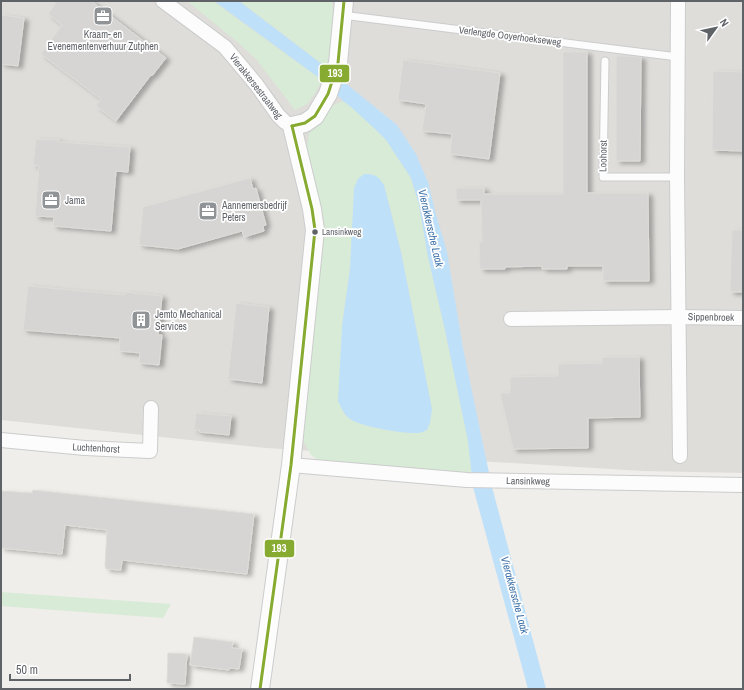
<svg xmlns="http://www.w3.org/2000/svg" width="744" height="690" viewBox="0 0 744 690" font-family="'Archivo Narrow',sans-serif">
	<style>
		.industrial { fill: #dfddda }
		.green { fill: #d8ebd6; fill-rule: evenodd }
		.water { fill: #bfe0f9 }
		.building { fill: #d6d5d3; stroke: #deddd9; filter: url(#shadow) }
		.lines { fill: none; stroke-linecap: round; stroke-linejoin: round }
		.service-casing { stroke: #cbcccc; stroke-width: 9 }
		.minor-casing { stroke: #cbcccc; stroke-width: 16 }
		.tertiary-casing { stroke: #cbcccc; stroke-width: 20 }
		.service { stroke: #fdfcfc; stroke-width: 7 }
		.minor { stroke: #fdfcfc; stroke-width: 14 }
		.tertiary { stroke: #fdfcfc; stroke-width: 18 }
		.bus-1-casing { stroke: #fff; stroke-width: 6 }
		.bus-1 { stroke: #87aa30; stroke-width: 3 }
		.bus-dot { fill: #5f6368; stroke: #fff; stroke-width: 1.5 }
		.labels { text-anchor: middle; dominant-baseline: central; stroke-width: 3.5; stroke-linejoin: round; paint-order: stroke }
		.bus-label { font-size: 9px; fill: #5f6368; stroke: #fff; text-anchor: start }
		.poi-label { font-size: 10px; fill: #5f6368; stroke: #fff; text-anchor: start }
		.street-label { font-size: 10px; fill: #5f6368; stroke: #fff }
		.water-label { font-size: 11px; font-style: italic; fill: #4174aa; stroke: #fff }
		.line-badge { stroke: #fff; stroke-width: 1.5 }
		.badge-label { font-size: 11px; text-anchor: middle; font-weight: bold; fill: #fff }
	</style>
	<defs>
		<filter id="shadow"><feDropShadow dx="4.5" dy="2.5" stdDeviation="2" flood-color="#0004"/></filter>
	</defs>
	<rect width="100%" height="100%" fill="#efeeea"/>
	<path class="industrial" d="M1,1H743V473L643,471L266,448L1,420Z"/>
	<g class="green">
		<path d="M187,1H213L322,80L316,92L307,104L295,110L256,59L235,40Z"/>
		<path d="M239,1H332L333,19L330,70Z"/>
		<path d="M343,101L351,106L374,128L386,140L411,178L419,205L428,257L445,330L468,441L473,487L318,460L311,455L300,435L309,162L307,147L309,133L331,106ZM384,185L401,252L432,409L361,424L350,419L343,412L342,326L350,269Z"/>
		<path d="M1,592L171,604L163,618L1,606Z"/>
	</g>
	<g class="water">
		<path d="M214,1H239L327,68L397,125L416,154L428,182L435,211L447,252L463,348L492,487L546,689H528L473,487L468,441L445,330L428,257L419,205L411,178L386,140L374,128L351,107L343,101L322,80Z"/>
		<path d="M364,174C375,174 378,176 384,185L401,252L432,409L430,423L427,430C424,431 421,433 418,433C404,434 361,427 350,419C344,415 341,407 338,401L342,326L350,269L354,188L358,179Z"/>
	</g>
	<g class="building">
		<path d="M57,1H91L166,58L152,76L151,75L116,121L96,106L101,99L41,54L62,25L48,14Z"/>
		<path d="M1,15L24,18L18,66L1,64Z"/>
		<path d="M563,52H587V193H648L649,281H603V266H567V269H542V266L505,267V269H480L479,242H482L481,200H456V188H484V194H563Z"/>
		<path d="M616,56H628L641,57L640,161H616Z"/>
		<path d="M403,60L500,73L489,159L450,154L452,134L422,131L426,104L398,100Z"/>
		<path d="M713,71L743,72V151L712,150Z"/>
		<path d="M36,139L59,140V142L130,147L128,172L116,171L111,231L53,226L54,217L35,216L39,166L33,165Z"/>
		<path d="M250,178L253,189L256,188L266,225L263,226L264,231L244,237L242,231L178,249L139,245L143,207Z"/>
		<path d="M732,230H743V292H730Z"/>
		<path d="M28,286L125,295V292L162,296L158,335H162L159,365L139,363L140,353L119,351L120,338L23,330Z"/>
		<path d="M236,303L269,307L262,383L228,379Z"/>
		<path d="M602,357H639L640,417L588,418V448L513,449L500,393H510V377L558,376V364L602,363Z"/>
		<path d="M196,413L231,416L229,435L199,432L200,430H194Z"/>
		<path d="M33,490L254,514L247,574L122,560L121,570L106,569L105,566L107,530L65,525L62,554L1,548V491L32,493Z"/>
		<path d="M194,637L233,642L232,648L242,649L239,669L230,668L229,670L190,665Z"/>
		<path d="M168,653L187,654L185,684L167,683Z"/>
	</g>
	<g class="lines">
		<g class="service-casing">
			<g id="service">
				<path d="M342,15L678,57"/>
				<path d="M605,61L603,177H677"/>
			</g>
		</g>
		<g class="minor-casing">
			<g id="minor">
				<path d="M163,1L225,47L256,84L278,115L285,122L292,126"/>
				<path d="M678,1L677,177L680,456"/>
				<path d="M511,319L679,317L743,318"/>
				<path d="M1,440L85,448L150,451L151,408"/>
				<path d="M291,465L467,480L743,485"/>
			</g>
		</g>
		<g class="tertiary-casing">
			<path id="tertiary" d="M260,689L291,465L315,230L312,209L292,126L305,123L315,116L328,94L338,63L344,1"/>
		</g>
		<use href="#service" class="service"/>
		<use href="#minor" class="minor"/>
		<use href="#tertiary" class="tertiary"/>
		<g class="bus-1-casing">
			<g id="bus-1">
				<path d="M292,126L305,123L315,116L328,94L338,63L344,1"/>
				<path d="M260,689L291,465L315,230L312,209L292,126"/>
			</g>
		</g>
		<use href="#bus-1" class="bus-1"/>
	</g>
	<defs>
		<g id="office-square" transform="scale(1)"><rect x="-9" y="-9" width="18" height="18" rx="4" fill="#919496" stroke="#fff"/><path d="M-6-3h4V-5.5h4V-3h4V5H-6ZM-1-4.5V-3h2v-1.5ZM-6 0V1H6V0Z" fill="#fff"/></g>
		<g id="building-square" transform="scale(1)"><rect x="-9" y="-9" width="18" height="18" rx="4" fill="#919496" stroke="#fff"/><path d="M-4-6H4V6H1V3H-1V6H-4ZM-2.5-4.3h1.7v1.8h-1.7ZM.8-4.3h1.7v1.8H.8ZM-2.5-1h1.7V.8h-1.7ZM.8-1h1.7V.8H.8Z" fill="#fff"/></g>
	</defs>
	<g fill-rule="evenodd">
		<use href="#office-square" x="103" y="16"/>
		<use href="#office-square" x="51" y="200"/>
		<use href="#office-square" x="208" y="211"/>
		<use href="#building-square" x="141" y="320"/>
	</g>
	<circle class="bus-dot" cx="315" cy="232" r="3.5"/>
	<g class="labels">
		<g class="bus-label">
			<text x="322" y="232">Lansinkweg</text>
		</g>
		<g class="poi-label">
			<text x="103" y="34" text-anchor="middle">Kraam- en<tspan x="103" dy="12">Evenementenverhuur Zutphen</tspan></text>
			<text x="65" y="200">Jama</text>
			<text x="222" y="205">Aannemersbedrijf<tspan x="222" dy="12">Peters</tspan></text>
			<text x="155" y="314">Jemto Mechanical<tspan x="155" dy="12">Services</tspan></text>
		</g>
		<g class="street-label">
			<text transform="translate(510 36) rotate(7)">Verlengde Ooyerhoekseweg</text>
			<text transform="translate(256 86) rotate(52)">Vierakkersestraatweg</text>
			<text transform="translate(603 156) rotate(-89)">Loohorst</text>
			<text transform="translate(711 317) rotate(1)">Sippenbroek</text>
			<text transform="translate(96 448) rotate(3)">Luchtenhorst</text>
			<text transform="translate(528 481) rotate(1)">Lansinkweg</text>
		</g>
		<g class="water-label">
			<text transform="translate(431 228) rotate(77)">Vierakkersche Laak</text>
			<text transform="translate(515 595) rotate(75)">Vierakkersche Laak</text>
		</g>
	</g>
	<g class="line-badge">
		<rect x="319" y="64" width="31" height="19" rx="4" fill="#87aa30"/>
		<rect x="264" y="539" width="31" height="19" rx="4" fill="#87aa30"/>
	</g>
	<g class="badge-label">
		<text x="335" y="77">193</text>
		<text x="279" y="552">193</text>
	</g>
	<rect width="744" height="690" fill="none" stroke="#5f6368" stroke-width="4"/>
	<g transform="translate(716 28) rotate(57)" stroke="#ffffff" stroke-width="3" paint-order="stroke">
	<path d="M0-3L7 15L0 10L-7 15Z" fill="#5f6368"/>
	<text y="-6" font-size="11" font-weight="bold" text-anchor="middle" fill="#5f6368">N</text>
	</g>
	<path d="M10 674v6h120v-6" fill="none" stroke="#5f6368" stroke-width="2"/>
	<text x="16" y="674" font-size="12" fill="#5f6368" stroke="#ffffff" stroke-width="3" paint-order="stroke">50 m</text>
</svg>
